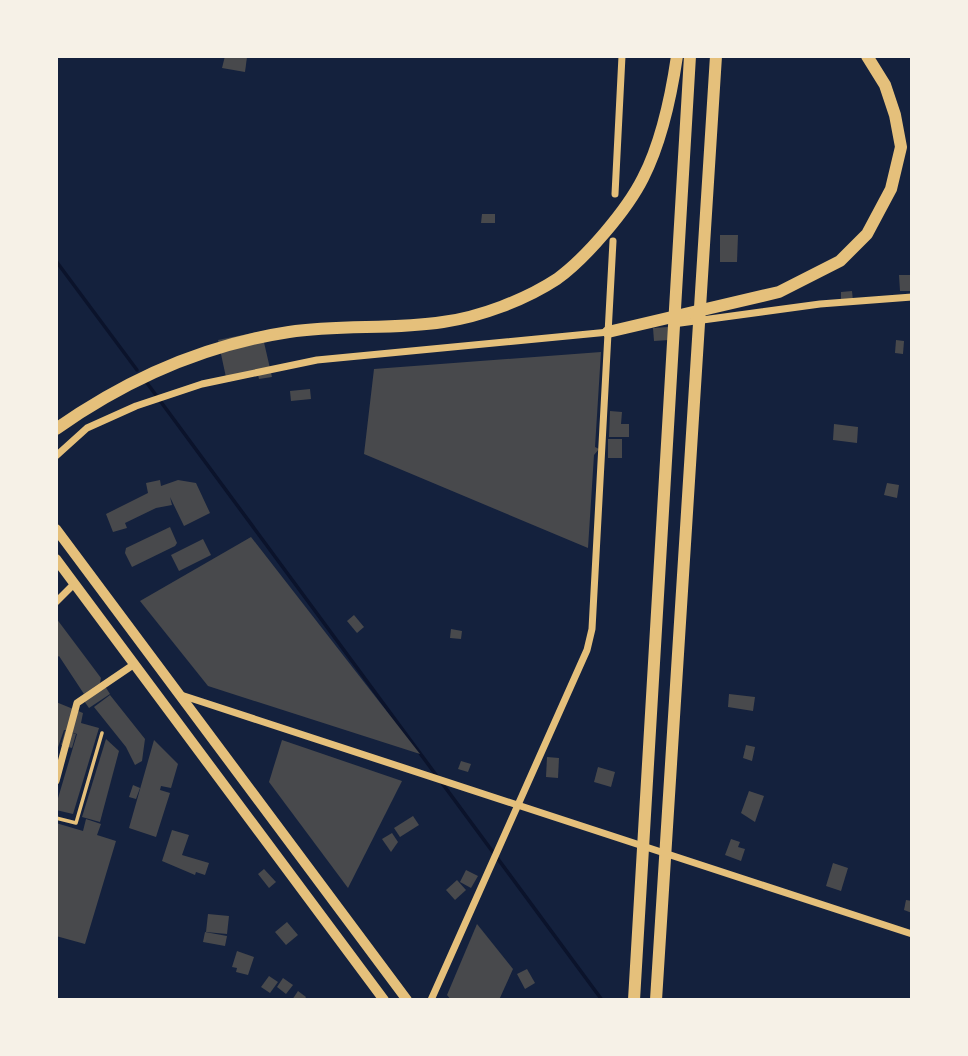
<svg xmlns="http://www.w3.org/2000/svg" width="968" height="1056" viewBox="0 0 968 1056" font-family="Quicksand,sans-serif">
	<style>
		.lines { fill: none; stroke-linecap: round; stroke-linejoin: round }
		.stream { stroke: #0b132b; stroke-width: 3.5 }
		.building { fill: #48494c }
		.service { stroke: #e5c07b; stroke-width: 3.5 }
		.minor { stroke: #e5c07b; stroke-width: 7 }
		.primary { stroke: #e5c07b; stroke-width: 10 }
		.motorway { stroke: #e5c07b; stroke-width: 12 }
	</style>
	<rect width="100%" height="100%" fill="#14213d"/>
	<g class="lines">
		<g class="stream">
			<path d="M56,261L137,370"/>
			<path d="M147,383L602,1000"/>
		</g>
	</g>
	<g class="building">
		<path d="M225,56L247,57L245,72L222,68Z"/>
		<path d="M482,214H495V223H481Z"/>
		<path d="M720,235H738L737,262H720Z"/>
		<path d="M899,275H912V291H900Z"/>
		<path d="M852,291L853,301L841,302V292Z"/>
		<path d="M668,327L669,340L654,341L653,328Z"/>
		<path d="M257,332L259,339L263,338L272,377L259,379L258,375L227,382L218,340Z"/>
		<path d="M896,340L904,341L903,354L895,353Z"/>
		<path d="M601,352L595,447L599,449L594,455L588,548L364,454L374,369Z"/>
		<path d="M310,389L311,399L291,401L290,391Z"/>
		<path d="M610,411L622,412L621,424H629V437H609Z"/>
		<path d="M834,424L858,427L857,443L833,440Z"/>
		<rect x="608" y="439" width="14" height="19"/>
		<path d="M160,480L161,486L178,480L196,483L210,513L184,526L170,497L172,505L156,508L125,523L127,528L113,532L106,514L148,493L146,483Z"/>
		<path d="M887,483L899,485L897,498L884,495Z"/>
		<path d="M170,527L177,543L175,546L132,567L125,553L126,548Z"/>
		<path d="M251,537L420,754L208,686L140,601Z"/>
		<path d="M203,539L211,555L179,571L171,555Z"/>
		<path d="M354,615L364,627L357,633L347,621Z"/>
		<path d="M56,618L101,678L100,683L84,694L59,656L56,658Z"/>
		<path d="M451,629L462,631L461,639L450,638Z"/>
		<path d="M103,683L110,694L89,708L82,698Z"/>
		<path d="M729,694L755,697L753,711L728,707Z"/>
		<path d="M110,695L145,739L142,761L135,765L126,747L94,707Z"/>
		<path d="M56,702L83,713L81,723L99,728L73,814L56,810V805L77,734L64,730L56,753Z"/>
		<path d="M65,731L76,734L72,748L61,745Z"/>
		<path d="M106,739L119,751L100,822L82,817Z"/>
		<path d="M154,740L178,764L171,788L161,786L160,790L170,793L156,837L129,828Z"/>
		<path d="M282,740L402,781L348,888L269,782Z"/>
		<path d="M746,745L755,747L752,761L743,758Z"/>
		<path d="M547,757L559,758L558,778L546,777Z"/>
		<path d="M461,761L471,764L468,772L458,769Z"/>
		<path d="M598,767L615,772L611,787L594,782Z"/>
		<path d="M133,785L140,788L136,799L129,797Z"/>
		<path d="M749,791L764,796L755,822L741,813Z"/>
		<path d="M413,816L419,825L400,837L394,828Z"/>
		<path d="M86,819L101,824L97,835L116,841L85,944L56,936V823L83,831Z"/>
		<path d="M172,830L189,835L182,855L209,863L205,875L196,872L195,875L162,861Z"/>
		<path d="M392,833L398,842L391,852L382,839Z"/>
		<path d="M731,839L740,842L738,847L745,849L741,861L725,855Z"/>
		<path d="M833,863L848,868L841,891L826,886Z"/>
		<path d="M264,869L276,882L269,888L258,874Z"/>
		<path d="M466,870L478,876L471,888L460,882Z"/>
		<path d="M457,880L466,890L455,900L446,890Z"/>
		<path d="M906,900L912,901V913L904,910Z"/>
		<path d="M208,914L229,916L227,934L206,932Z"/>
		<path d="M287,922L298,935L286,945L275,932Z"/>
		<path d="M477,924L513,969L499,1000H451L447,995Z"/>
		<path d="M205,932L227,936L225,946L203,942Z"/>
		<path d="M237,951L254,957L248,975L236,972L237,968L232,967Z"/>
		<path d="M527,969L535,983L525,989L517,974Z"/>
		<path d="M269,976L278,982L270,993L261,987Z"/>
		<path d="M283,978L293,985L286,994L277,987Z"/>
		<path d="M298,991L306,997L304,1000H292Z"/>
	</g>
	<g class="lines">
		<path class="service" d="M56,818L76,823L102,733"/>
		<g class="minor">
			<path d="M615,194L622,56"/>
			<path d="M673,324L820,304L912,297"/>
			<path d="M56,456L87,428L136,406L202,384L317,360L609,332"/>
			<path d="M56,602L74,584"/>
			<path d="M181,695L912,934"/>
			<path d="M56,781L77,703L133,665"/>
			<path d="M431,1000L587,650L592,629L613,241"/>
		</g>
		<g class="primary">
			<path d="M56,529L407,1000"/>
			<path d="M56,559L384,1000"/>
		</g>
		<g class="motorway">
			<path d="M608,332L779,292L840,261L867,234L891,189L901,147L895,115L885,85L867,56"/>
			<path d="M56,429C127,379 203,345 289,332C340,324 392,330 443,322C480,317 525,300 557,279C586,258 627,210 643,178C662,141 671,97 677,56"/>
			<path d="M634,1000L690,56"/>
			<path d="M656,1000L716,56"/>
		</g>
	</g>
	<rect width="968" height="1056" fill="none" stroke="#f6f1e7" stroke-width="116"/>
</svg>
